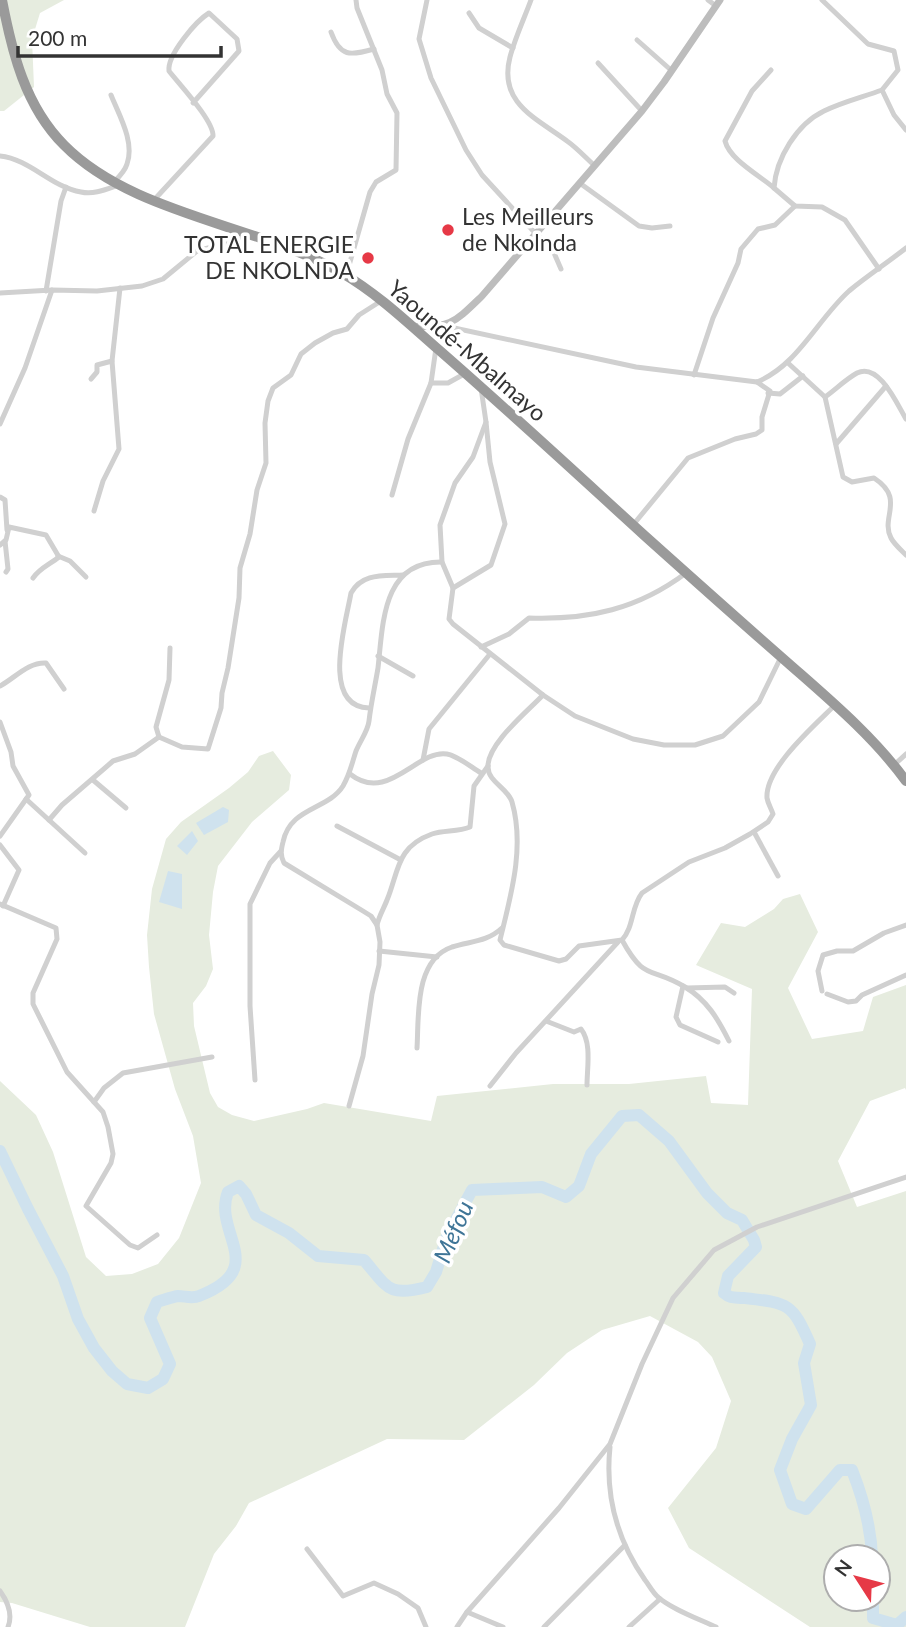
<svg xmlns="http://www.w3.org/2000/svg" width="906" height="1627" viewBox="0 0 906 1627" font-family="Lato,sans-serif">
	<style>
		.green { fill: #e6ecdf; fill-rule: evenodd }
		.water { fill: #cfe2ee }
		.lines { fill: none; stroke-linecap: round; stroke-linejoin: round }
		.river { stroke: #cfe2ee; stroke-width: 12 }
		.street { stroke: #d0d0d0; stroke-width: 5 }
		.secondary { stroke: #bdbdbd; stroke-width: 7 }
		.highway { stroke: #9a9a9a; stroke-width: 10 }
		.poi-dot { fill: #e63946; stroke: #fff; stroke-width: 2.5 }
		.labels { text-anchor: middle; stroke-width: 7; stroke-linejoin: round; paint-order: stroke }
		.poi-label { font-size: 23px; fill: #333; stroke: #fff; text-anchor: start }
		.street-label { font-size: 23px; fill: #333; stroke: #fff }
		.water-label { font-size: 24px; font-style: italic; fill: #3f7597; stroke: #fff }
	</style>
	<rect width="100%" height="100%" fill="#fff"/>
	<!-- green -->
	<g class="green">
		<polygon points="0,0 64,0 40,13 32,39 34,87 4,111 0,111"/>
		<path d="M273,751l18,24 -2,15 -37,32 -34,44 -5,26 -4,43 4,34 -7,17 -13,17 1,23 16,67 8,14 14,8 22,6 53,-12 17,-6 107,18 6,-25 116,-12h76l77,-8 5,27 37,2 4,-116 -56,-24 25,-42 24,4 29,-18 9,-10 17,-5 18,38 -30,56 24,51 51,-8 10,-34 33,-12v105l-1,-2 -35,13 -32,60 19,46 49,-16v436h-96l-121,-79 -21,-40 48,-60 15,-47 -19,-44 -14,-15 -48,-26 -48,14 -35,23 -33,32 -70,55 -77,-1 -138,64 -13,23 -22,28 -29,73h-95l-78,-24 -12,-1v-521l36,34 17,37 33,105 20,19 26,-2 26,-10 21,-26 22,-55 -8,-47 -18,-47 -21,-75 -5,-47 -2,-32 5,-46 14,-50 15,-17 48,-34 19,-16 11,-16zM836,1557h42v42h-42z"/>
	</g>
	<!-- water -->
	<g class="water">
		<polygon points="223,807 229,810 228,822 204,835 196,823"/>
		<polygon points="192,831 198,841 187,855 177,846"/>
		<polygon points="168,871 182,874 182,909 159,902"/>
	</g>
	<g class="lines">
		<!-- river -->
		<g class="river">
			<path d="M0,1151l28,58 35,67 15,43 16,29 18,23 15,13 21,4 15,-9 7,-15 -20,-46 7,-16c7,-2 14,-5 21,-6 7,0 14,3 21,0 72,-28 13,-63 29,-104l11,-6 7,8 10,21 33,18 29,23 46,4c24,28 24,37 63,27l9,-15 11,-36 25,-46 70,-3 24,10 13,-11 12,-32 31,-38 17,-1 30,26 38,52 20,20 15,7 12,20 2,7 -28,29 -4,17c7,6 11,4 20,5 45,5 48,5 66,46l-6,19 7,42 -19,34 -12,31 12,34 14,5 34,-39h12c11,28 19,56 20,87"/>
			<polyline points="873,1599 873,1618 897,1625 906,1617"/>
		</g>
		<!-- street -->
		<g class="street">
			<polyline points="427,0 419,39 431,78 466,150 482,175 537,235 551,246 561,269"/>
			<path d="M531,0c-7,19 -16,38 -21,57 -12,46 26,61 57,84 10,7 19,17 28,25"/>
			<polyline points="708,0 716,6"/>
			<polyline points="822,0 868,44 894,51 898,70 882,90 894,115 906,130"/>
			<polyline points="469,13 479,28 513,48"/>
			<path d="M331,32c9,25 19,24 43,17"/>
			<polyline points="637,40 672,71"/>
			<polyline points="598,63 642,111"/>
			<path d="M771,70l-19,21 -27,50c5,19 34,34 49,47"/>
			<path d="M111,95c8,20 24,47 16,69 -2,7 -8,13 -13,18"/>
			<path d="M0,156c30,3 51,31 81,36 13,3 26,-3 38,-7"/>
			<polyline points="581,184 639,226 652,228 670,226"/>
			<path d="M154,200l59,-64c1,-15 -34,-52 -44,-65 -2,-16 27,-50 40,-58l28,26 2,12 -46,52"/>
			<polyline points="551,246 571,250"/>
			<path d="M879,269l-34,-49 -23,-13 -27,-1 -21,-18c2,-30 23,-64 50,-77 18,-9 39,-14 58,-21"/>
			<polyline points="346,276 370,192 376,182 396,170 397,113 387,94 382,70 357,8 356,0"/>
			<polyline points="46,291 61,201 66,187"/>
			<polyline points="0,293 52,290 97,291 142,286 163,279 197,251 249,237"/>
			<path d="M445,326l191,41 121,15c41,-17 60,-62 92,-91 18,-15 38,-28 57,-43"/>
			<path d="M788,363l37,34 18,80 9,5 22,-4c32,21 6,39 17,60 3,6 10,12 15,17"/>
			<polyline points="694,375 713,318 738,263 741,249 758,229 775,225 795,206"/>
			<polyline points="91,379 97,372 97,365 112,361 120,288"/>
			<polyline points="431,383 448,383 466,373"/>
			<polyline points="481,388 486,422 473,457 455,483 440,525 442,562 453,588 449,619 453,624 543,695 575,716 633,739 664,745 695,745 723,736 759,702 781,657"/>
			<polyline points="768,393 780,394 803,376"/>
			<path d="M825,397c10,-7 21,-18 32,-24 22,-11 40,31 49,46"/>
			<polyline points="0,424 25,368 52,290"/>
			<polyline points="836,444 886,386"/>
			<polyline points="392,495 408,439 431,383 436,348"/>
			<polyline points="0,497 5,500 7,530"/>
			<polyline points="94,511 103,481 119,449 112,361"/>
			<polyline points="633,525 688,458 735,439 756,434 762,430 762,417 770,391 757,382"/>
			<polyline points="5,541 8,569 6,572"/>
			<path d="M0,545l6,-5 3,-13 37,8 13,22c-10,8 -19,11 -26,21"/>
			<polyline points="58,556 70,561 86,577"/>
			<polyline points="453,588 491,565 505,524 490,462 486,422"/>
			<path d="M481,647l28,-13 20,-16c60,2 109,-9 157,-45"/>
			<polyline points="378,656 413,676"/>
			<path d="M0,686c15,-8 28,-24 46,-23l18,26"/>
			<path d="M543,695c-15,16 -56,49 -55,72 0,15 20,21 24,35 13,45 -1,93 -12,138l4,5 55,16 7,-2 13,-13 43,-6c12,-13 9,-33 20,-47l47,-31 36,-14 25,-14 18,-12 5,-8c-2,-6 -5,-10 -6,-16 -2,-30 48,-73 68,-93"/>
			<path d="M369,708c-49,-1 -23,-86 -18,-115 11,-20 32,-17 52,-18"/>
			<polyline points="0,722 11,752 13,766 29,795 0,836"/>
			<polyline points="159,737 156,727 169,680 170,648"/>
			<polyline points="423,760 429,729 490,654"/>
			<polyline points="894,765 906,754"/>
			<path d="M350,774c38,30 67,-25 97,-20 11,2 24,13 34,19"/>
			<polyline points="93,780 126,808"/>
			<polyline points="26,799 85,853"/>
			<polyline points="49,820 62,805 113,761 135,754 159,737 182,747 208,749 221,708 222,693 228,668 239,598 240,568 250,534 257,490 266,463 265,423 268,401 273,388 291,375 301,354 315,343 333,333 347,329 359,315 381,301"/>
			<polyline points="337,826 399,859"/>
			<polyline points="754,832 778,876"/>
			<polyline points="0,845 19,870 3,906"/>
			<polyline points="0,904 56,928 57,939 33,993 33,1004 67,1072 103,1112 108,1127 113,1154 111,1163 86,1206 130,1245 138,1248 157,1235"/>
			<path d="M377,925c2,-9 7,-17 10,-25 12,-29 9,-53 45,-66 12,-4 26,-2 38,-7l4,-41 14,-20"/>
			<path d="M622,940c23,42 28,26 63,47 22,13 33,32 44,54"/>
			<polyline points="379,951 437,957"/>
			<polyline points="683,986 676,1017 680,1025 718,1042"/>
			<polyline points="687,988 725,987 734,993"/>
			<polyline points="822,991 818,971 823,955 837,951 853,951 884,933 906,925"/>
			<polyline points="827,994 848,1002 856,1001 862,995 906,975"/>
			<path d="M546,1021l28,11 7,-3c11,14 6,39 6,56"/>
			<path d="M417,1048c2,-32 -3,-88 35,-101 19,-6 35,-5 50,-19"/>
			<polyline points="255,1080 250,1006 250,904 270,863 281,851"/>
			<polyline points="490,1086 516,1053 618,942"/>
			<polyline points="94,1102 104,1088 123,1073 212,1057"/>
			<path d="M349,1106l14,-50 9,-62 7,-29 1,-23 -3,-17 -6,-9 -8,-5 -79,-48c-4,-8 -3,-13 -1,-21 7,-35 45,-32 60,-56 7,-12 9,-23 13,-35 4,-10 12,-20 13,-30 2,-18 6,-35 9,-53 5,-44 4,-107 64,-106"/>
			<path d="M610,1447c-5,48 7,93 35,133 4,5 8,13 13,17 13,12 41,22 58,30"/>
			<polyline points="307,1549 343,1596 374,1583 398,1594 418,1608 426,1627"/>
			<path d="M0,1591c8,11 13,23 8,36"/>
			<polyline points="467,1612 503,1627"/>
			<polyline points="457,1627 467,1612 559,1508 610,1444 642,1364 673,1298 714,1250 757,1227 906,1177"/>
			<polyline points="544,1627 625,1545"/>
			<polyline points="629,1627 660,1599"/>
		</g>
		<!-- secondary -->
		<path class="secondary" d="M412,326c38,3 43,-4 70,-30l160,-185 22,-29 56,-82"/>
		<!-- highway -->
		<path class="highway" d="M2,0c10,52 23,106 62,145 69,70 193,79 278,128 36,21 66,50 97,77 70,61 138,124 206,186 48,43 95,85 143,127 42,37 85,73 118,118"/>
	</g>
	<!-- markers -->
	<g class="poi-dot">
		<circle cx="448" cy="230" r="7"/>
		<circle cx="368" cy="258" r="7"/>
	</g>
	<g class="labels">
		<!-- poi labels -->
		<g class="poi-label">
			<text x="462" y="225">Les Meilleurs<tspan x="462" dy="26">de Nkolnda</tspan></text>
			<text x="354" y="253" text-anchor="end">TOTAL ENERGIE<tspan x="354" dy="26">DE NKOLNDA</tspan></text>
		</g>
		<!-- street labels -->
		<g class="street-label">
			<text transform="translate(467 351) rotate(41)" y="8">Yaoundé-Mbalmayo</text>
		</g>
		<!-- water labels -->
		<g class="water-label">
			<text transform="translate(454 1232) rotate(-67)" y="8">Méfou</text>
		</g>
	</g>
	<!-- north arrow -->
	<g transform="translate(857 1578) rotate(306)"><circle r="33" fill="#ffffff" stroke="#adadad" stroke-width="2"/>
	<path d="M0-5L12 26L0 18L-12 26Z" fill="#e63946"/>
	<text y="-10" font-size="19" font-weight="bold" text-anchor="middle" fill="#333333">N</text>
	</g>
	<!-- scale -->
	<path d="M18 46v10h203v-10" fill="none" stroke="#333333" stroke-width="3.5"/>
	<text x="28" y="46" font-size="21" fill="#333333" stroke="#ffffff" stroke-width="5" paint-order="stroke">200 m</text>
</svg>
